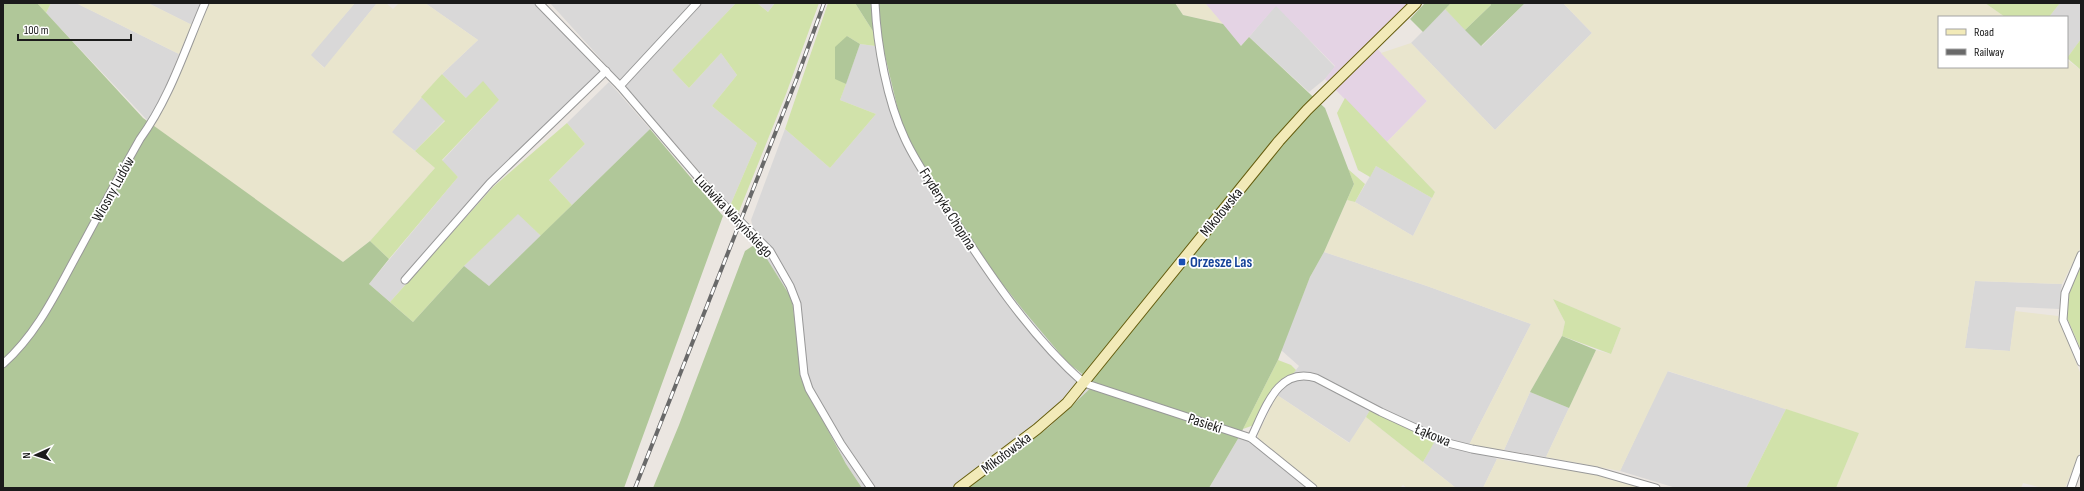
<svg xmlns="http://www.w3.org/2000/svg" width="2084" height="491" viewBox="0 0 2084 491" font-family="'Sofia Sans Condensed',sans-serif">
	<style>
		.residential { fill: #d9d8d8 }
		.industrial { fill: #e4d3e4 }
		.farmland { fill: #e9e5cd }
		.grass { fill: #d1e2aa }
		.forest { fill: #b0c799 }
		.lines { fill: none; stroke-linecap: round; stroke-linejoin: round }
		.street-casing { stroke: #989898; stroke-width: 9 }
		.secondary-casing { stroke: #655d0e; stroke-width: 12 }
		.street { stroke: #fff; stroke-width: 7 }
		.secondary { stroke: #f2eab8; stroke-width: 10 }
		.rail-casing { stroke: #696969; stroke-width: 4 }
		.rail { stroke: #fff; stroke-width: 2.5; stroke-dasharray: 8; stroke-linecap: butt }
		.transit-dot { fill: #1a4fb4; stroke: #fff; stroke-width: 1.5 }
		.labels { text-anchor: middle; stroke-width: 3.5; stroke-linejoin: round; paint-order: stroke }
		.street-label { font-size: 15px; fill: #1b1b1b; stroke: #fff }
		.transit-label { font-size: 15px; font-weight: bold; fill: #164399; stroke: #fff; text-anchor: start }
	</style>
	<rect width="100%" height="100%" fill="#ebe6e1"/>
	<!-- residential -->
	<g class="residential">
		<polygon points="51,3 76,3 179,54 158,105 149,122 46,13"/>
		<polygon points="148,3 202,3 192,25"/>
		<polygon points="355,3 377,3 325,68 310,55"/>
		<polygon points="425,3 538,3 601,70 485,186 402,280 406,284 390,302 369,284 458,177 442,161 499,100 466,98 442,74 478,40"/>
		<polygon points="550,3 736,3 672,70 689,88 721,53 737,75 712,106 757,143 730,206 591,48"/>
		<polygon points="757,3 775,3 768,12"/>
		<polygon points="1525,3 1563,3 1592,33 1495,130 1411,43 1445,9 1482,46"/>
		<polygon points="2060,3 2081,3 2081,39 2067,58 2067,17 2049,17"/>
		<polygon points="1276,5 1335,67 1325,79 1309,92 1249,37"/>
		<polygon points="860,44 883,47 901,123 914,150 929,174 1067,362 1095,384 1049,427 966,488 862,488 846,464 802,381 792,299 757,243 751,220 785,129 830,168 876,114 840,100"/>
		<polygon points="609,82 650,129 572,205 549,180 585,144 567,123"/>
		<polygon points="421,97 445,120 415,151 391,133"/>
		<polygon points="1376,166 1432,198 1413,236 1355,202"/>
		<polygon points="518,213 541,236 489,286 464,266"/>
		<polygon points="1324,252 1427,286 1531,324 1469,445 1497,459 1483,488 1456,488 1423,462 1438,435 1374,404 1350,443 1277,395 1299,366 1281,350 1310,277"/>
		<polygon points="1975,281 2062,284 2059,309 2016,307 2010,351 1965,348"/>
		<polygon points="1667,371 1786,409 1746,488 1676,488 1620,471"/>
		<polygon points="1530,392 1569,408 1546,457 1504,450"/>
		<polygon points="1239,437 1255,444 1309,488 1209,488"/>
	</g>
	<!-- industrial -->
	<polygon class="industrial" points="1205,3 1410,3 1370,41 1427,101 1387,142 1325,79 1335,66 1276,6 1241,46"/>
	<!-- farmland -->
	<g class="farmland">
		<polygon points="76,3 148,3 192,25 179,54"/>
		<polygon points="209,3 355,3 311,55 324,68 377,3 386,3 393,9 399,3 425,3 478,40 442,74 392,132 435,168 370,241 343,262 153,126 170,95 195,30"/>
		<polygon points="1175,3 1205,3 1223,24 1183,15"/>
		<polygon points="1563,3 1985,3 2005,17 1939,17 1939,67 2067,67 2067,60 2081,70 2081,247 2062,284 1975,281 1965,348 2010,351 2015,311 2058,316 2081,375 2081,450 2065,488 2043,488 2023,483 2021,488 1836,488 1859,433 1668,371 1620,471 1546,457 1596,350 1611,354 1621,328 1553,299 1565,322 1562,336 1530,392 1504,450 1469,445 1531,324 1427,286 1324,252 1347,200 1355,202 1413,236 1435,192 1387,142 1427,101 1381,53 1411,43 1495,130 1592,33"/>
		<polygon points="1277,395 1349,443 1366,417 1456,488 1407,488 1403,485 1400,488 1316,488 1258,440 1258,434"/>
		<polygon points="1497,459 1598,474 1642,488 1483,488"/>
	</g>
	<!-- grass -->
	<g class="grass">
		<polygon points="37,3 51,3 46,13"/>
		<polygon points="736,3 757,3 768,12 775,3 819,3 786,94 738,214 730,206 757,143 712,106 737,75 721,53 689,88 672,70"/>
		<polygon points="828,3 855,3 883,47 860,44 847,36 835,78 846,84 840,100 876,114 830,168 785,129"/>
		<polygon points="1451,3 1490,3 1491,5 1465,30 1445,9"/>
		<polygon points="1985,3 2060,3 2049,17 2005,17"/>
		<polygon points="2081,39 2081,70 2067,58"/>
		<polygon points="442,74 466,98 483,81 499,100 442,160 458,177 389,259 370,241 435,168 415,151 445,121 421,97"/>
		<polygon points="1345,98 1435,192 1432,198 1376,166 1370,177 1358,170 1337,113"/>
		<polygon points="567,123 585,144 549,180 572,205 541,236 518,214 464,266 413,322 390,302 493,187"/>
		<polygon points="1348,169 1365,184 1355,202 1347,200 1354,184"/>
		<polygon points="2081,263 2081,350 2067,318 2068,292"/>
		<polygon points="1553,299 1621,328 1611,354 1562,336 1565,322"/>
		<path d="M1278,360l13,5 5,5 -3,4c-21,4 -30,34 -39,51l-11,4z"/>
		<polygon points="1786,409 1859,433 1836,488 1746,488"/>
		<polygon points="1370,410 1435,441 1423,462 1366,417"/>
	</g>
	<!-- forest -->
	<g class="forest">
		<polygon points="3,3 37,3 143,118 343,262 370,241 389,259 369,284 413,322 464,266 489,286 650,129 723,216 624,488 3,488"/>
		<polygon points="855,3 1175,3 1183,15 1223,24 1241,46 1249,37 1325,108 1354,184 1324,252 1310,277 1278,360 1239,437 1209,488 966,488 1049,427 1095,384 1067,362 1024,311 997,277 948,205 914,150 901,123 883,47"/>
		<polygon points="1425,3 1451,3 1423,32 1410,19"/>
		<polygon points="1490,3 1525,3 1481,46 1465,30 1491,5"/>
		<polygon points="847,36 860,44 846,84 835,79 835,47"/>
		<polygon points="757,243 792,299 802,381 846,464 862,488 653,488 679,425 745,251"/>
		<polygon points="1562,336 1596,350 1569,408 1530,392"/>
	</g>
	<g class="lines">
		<!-- street casing -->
		<g class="street-casing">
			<g id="street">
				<polyline points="539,3 620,86 710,191 770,251 790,286 797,304 804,374 809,389 841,444 871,488"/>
				<path d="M875,3c2,42 12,98 30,136 11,24 27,46 41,68 39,61 83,128 138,176l167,55 62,50"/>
				<polyline points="620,86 697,3"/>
				<polyline points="2081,255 2065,293 2063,320 2081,362"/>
				<polyline points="405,280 490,183 606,71"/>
				<path d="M3,364c35,-31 54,-73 76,-113 20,-37 40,-75 61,-112 30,-41 45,-90 65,-136"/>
				<path d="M1251,438c14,-28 26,-72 65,-60l65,34 67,31 24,6 125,22 59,17"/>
				<polyline points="2071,488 2081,459"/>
			</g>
		</g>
		<!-- secondary casing -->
		<g class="secondary-casing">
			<polyline id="secondary" points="959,488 1037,429 1067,403 1279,141 1307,110 1416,3"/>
		</g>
		<!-- street -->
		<use href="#street" class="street"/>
		<!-- secondary -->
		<use href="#secondary" class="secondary"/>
		<!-- rail casing -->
		<g class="rail-casing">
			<polyline id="rail" points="635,488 797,78 824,3"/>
		</g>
		<!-- rail -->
		<use href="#rail" class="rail"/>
	</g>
	<!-- markers -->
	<rect class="transit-dot" x="1178" y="258" width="8" height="8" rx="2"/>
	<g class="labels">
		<!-- street labels -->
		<g class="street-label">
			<text transform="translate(113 189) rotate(-61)" y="5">Wiosny Ludów</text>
			<text transform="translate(948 209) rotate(58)" y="5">Fryderyka Chopina</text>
			<text transform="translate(1221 212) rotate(-51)" y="5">Mikołowska</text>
			<text transform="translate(734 216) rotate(47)" y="5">Ludwika Waryńskiego</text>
			<text transform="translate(1205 423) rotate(18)" y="5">Pasieki</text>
			<text transform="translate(1433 435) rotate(23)" y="5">Łąkowa</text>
			<text transform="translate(1006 453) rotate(-37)" y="5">Mikołowska</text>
		</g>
		<!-- transit labels -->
		<g class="transit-label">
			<text x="1190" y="267">Orzesze Las</text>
		</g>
	</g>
	<!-- border -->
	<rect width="2084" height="491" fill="none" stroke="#1b1b1b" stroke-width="8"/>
	<!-- legend -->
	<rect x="1938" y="16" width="130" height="52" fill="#ffffff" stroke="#a4a4a4"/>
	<rect x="1946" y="29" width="20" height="6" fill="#f2eab8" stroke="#a4a4a4"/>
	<text x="1974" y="36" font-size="12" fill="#1b1b1b">Road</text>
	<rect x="1946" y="49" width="20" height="6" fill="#696969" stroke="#a4a4a4"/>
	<text x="1974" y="56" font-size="12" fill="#1b1b1b">Railway</text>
	<!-- north arrow -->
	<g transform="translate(36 455) rotate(267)" stroke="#ffffff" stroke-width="3" paint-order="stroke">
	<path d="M0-3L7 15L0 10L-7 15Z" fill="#1b1b1b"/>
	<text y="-6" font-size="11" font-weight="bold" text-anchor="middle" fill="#1b1b1b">N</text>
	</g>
	<!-- scale -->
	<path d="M18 34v6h113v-6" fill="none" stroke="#1b1b1b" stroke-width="2"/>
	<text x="24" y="34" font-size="12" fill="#1b1b1b" stroke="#ffffff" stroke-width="3" paint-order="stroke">100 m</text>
</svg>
